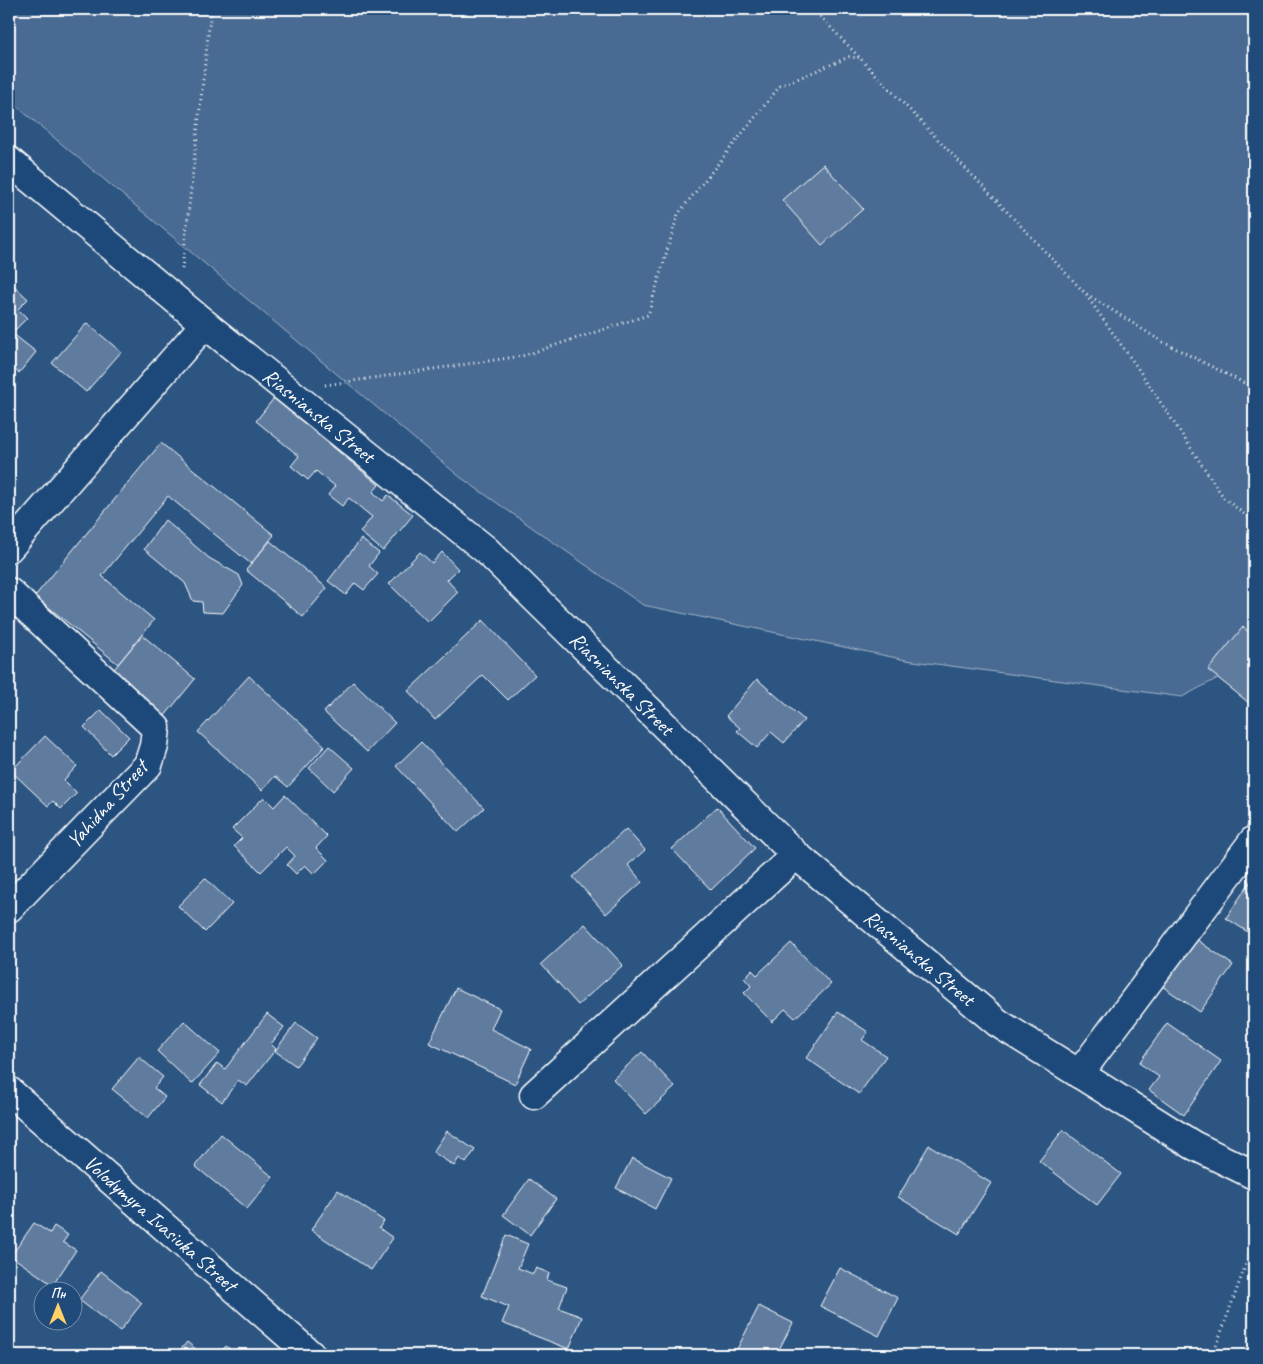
<svg xmlns="http://www.w3.org/2000/svg" width="1263" height="1364" viewBox="0 0 1263 1364" font-family="Caveat,sans-serif">
	<style>
		.green { fill: #486b92; stroke: #a4b5c8 }
		.building { fill: #5e7c9f; stroke: #fff }
		.lines { fill: none; stroke-linecap: round; stroke-linejoin: round }
		.minor-casing { stroke: #fff; stroke-width: 31 }
		.path { stroke: #fff; stroke-width: 3; stroke-dasharray: 1 4; stroke-linecap: butt }
		.minor { stroke: #1f4a7a; stroke-width: 28 }
		.labels { text-anchor: middle; stroke-width: 5; stroke-linejoin: round; paint-order: stroke }
		.street-label { font-size: 21px; fill: #fff; stroke: #1f4a7a }
	</style>
	<rect width="100%" height="100%" fill="#2c5582"/>
	<filter id="ink" filterUnits="userSpaceOnUse"><feTurbulence type="fractalNoise" baseFrequency=".02" numOctaves="2"/><feDisplacementMap in="SourceGraphic" scale="10" xChannelSelector="R" yChannelSelector="G"/><feConvolveMatrix kernelMatrix="1 2 1 2 8 2 1 2 1" color-interpolation-filters="sRGB"/></filter>
	<g filter="url(#ink)">
		<!-- green -->
		<polygon class="green" points="9,9 1254,9 1254,659 1182,697 906,660 643,605 460,477 9,100"/>
		<!-- building -->
		<g class="building">
			<polygon points="823,164 863,209 822,245 782,200"/>
			<polygon points="9,281 28,299 18,309 27,318 15,330 9,324"/>
			<polygon points="87,323 121,352 86,392 52,363"/>
			<polygon points="12,333 36,352 19,373 9,365 9,337"/>
			<polygon points="274,398 379,485 373,492 383,501 388,495 413,515 383,551 360,532 372,517 349,498 342,506 328,495 335,486 316,471 308,480 291,466 299,456 256,421"/>
			<polygon points="161,443 274,535 251,564 168,496 102,576 154,620 118,664 35,596"/>
			<polygon points="165,520 209,558 239,575 243,585 223,613 203,612 202,602 193,601 185,583 144,549"/>
			<polygon points="361,539 379,553 369,566 378,574 364,590 355,583 346,595 328,581"/>
			<polygon points="270,541 327,588 303,617 246,570"/>
			<polygon points="420,552 432,563 442,552 458,569 447,580 458,592 428,622 389,584"/>
			<polygon points="483,620 535,675 508,700 483,675 435,720 408,691"/>
			<polygon points="1243,627 1254,636 1254,707 1208,670"/>
			<polygon points="142,635 195,679 159,723 106,679"/>
			<polygon points="249,676 325,746 288,787 275,776 262,790 198,732"/>
			<polygon points="757,679 804,720 784,743 771,732 757,748 737,731 740,728 726,716"/>
			<polygon points="353,682 395,723 367,752 324,712"/>
			<polygon points="101,710 129,737 111,755 84,727"/>
			<polygon points="45,736 77,766 64,780 77,793 61,809 53,801 48,806 11,771"/>
			<polygon points="421,742 484,808 458,832 396,766"/>
			<polygon points="329,746 354,768 333,791 309,768"/>
			<polygon points="285,795 327,836 316,848 328,860 314,874 305,865 296,874 287,865 295,856 286,847 261,872 234,846 242,838 232,829 264,797 274,807"/>
			<polygon points="717,807 755,848 711,890 672,849"/>
			<polygon points="626,829 645,850 628,865 642,882 606,914 573,877"/>
			<polygon points="1254,876 1254,936 1226,918"/>
			<polygon points="205,878 232,904 205,932 178,906"/>
			<polygon points="585,924 623,965 578,1005 541,964"/>
			<polygon points="1193,937 1233,965 1200,1012 1159,984"/>
			<polygon points="791,943 831,984 795,1018 785,1009 772,1022 744,993 751,986 744,978 752,970 757,975"/>
			<polygon points="456,988 500,1009 491,1029 531,1049 515,1084 429,1043"/>
			<polygon points="838,1012 868,1032 862,1040 886,1056 859,1094 806,1058"/>
			<polygon points="267,1014 284,1027 271,1044 276,1049 247,1086 238,1080 222,1102 200,1085 217,1063 225,1069"/>
			<polygon points="184,1021 220,1053 192,1084 157,1051"/>
			<polygon points="296,1023 317,1038 296,1066 275,1051"/>
			<polygon points="1167,1023 1221,1061 1184,1115 1149,1090 1159,1077 1139,1063"/>
			<polygon points="642,1052 675,1087 646,1114 613,1079"/>
			<polygon points="139,1057 163,1077 154,1088 165,1097 148,1118 112,1089"/>
			<polygon points="1063,1130 1121,1174 1097,1205 1039,1161"/>
			<polygon points="447,1131 475,1150 466,1163 459,1158 454,1166 433,1152"/>
			<polygon points="221,1134 273,1177 247,1209 195,1166"/>
			<polygon points="929,1145 991,1183 959,1234 898,1197"/>
			<polygon points="632,1158 671,1178 655,1209 616,1188"/>
			<polygon points="529,1179 556,1199 530,1235 503,1215"/>
			<polygon points="338,1190 384,1221 379,1228 393,1238 371,1270 311,1230"/>
			<polygon points="34,1223 50,1233 54,1226 68,1235 63,1242 76,1250 53,1285 11,1256"/>
			<polygon points="506,1235 528,1244 518,1268 533,1274 536,1268 549,1273 547,1280 567,1287 559,1308 582,1317 569,1349 502,1323 509,1307 482,1296"/>
			<polygon points="840,1268 898,1298 879,1336 820,1306"/>
			<polygon points="101,1271 142,1303 120,1331 79,1300"/>
			<polygon points="759,1306 793,1323 776,1355 734,1355"/>
			<polygon points="187,1342 203,1355 176,1355"/>
			<polygon points="226,1346 237,1355 218,1355"/>
		</g>
		<g class="lines">
			<!-- minor casing -->
			<g class="minor-casing">
				<g id="minor">
					<path id="s1" d="M9,161l196,163 281,226 310,305 202,168 195,122 61,30"/>
					<polyline points="9,548 205,324"/>
					<polyline points="9,592 156,728 154,746 148,765 9,908"/>
					<polyline points="1079,1074 1254,840"/>
					<path id="s2" d="M9,1091l302,264"/>
					<polyline points="534,1095 796,855"/>
				</g>
			</g>
			<!-- path -->
			<g class="path">
				<polyline points="813,9 1085,293 1161,341 1254,388"/>
				<polyline points="182,269 211,9"/>
				<polyline points="1086,295 1139,370 1224,498 1254,522"/>
				<polyline points="325,385 522,356 648,315 678,214 780,86 849,57 859,58"/>
				<polyline points="257,1355 261,1347"/>
				<polyline points="1213,1355 1254,1242"/>
			</g>
			<!-- minor -->
			<use href="#minor" class="minor"/>
		</g>
	</g>
	<g class="labels">
		<!-- street labels -->
		<g class="street-label">
			<text dy="7" stroke="none"><textPath href="#s1" startOffset="401">Riasnianska Street</textPath></text>
			<text dy="7" stroke="none"><textPath href="#s1" startOffset="806">Riasnianska Street</textPath></text>
			<text transform="translate(107 804) rotate(-48)" y="7">Yahidna Street</text>
			<text dy="7" stroke="none"><textPath href="#s1" startOffset="1211">Riasnianska Street</textPath></text>
			<text dy="7" stroke="none"><textPath href="#s2" startOffset="201">Volodymyra Ivasiuka Street</textPath></text>
		</g>
	</g>
	<!-- margin -->
	<rect width="1263" height="1364" fill="none" stroke="#1f4a7a" stroke-width="30"/>
	<rect x="15" y="15" width="1233" height="1334" fill="none" stroke="#fff" stroke-width="2" filter="url(#ink)"/>
	<!-- north arrow -->
	<g transform="translate(58 1306)"><circle r="24" fill="#1f4a7a" stroke="#7992af"/>
	<path d="M0-4L9 19L0 12L-9 19Z" fill="#ffd166"/>
	<text y="-8" font-size="14" font-weight="bold" text-anchor="middle" fill="#ffffff">Пн</text>
	</g>
</svg>
